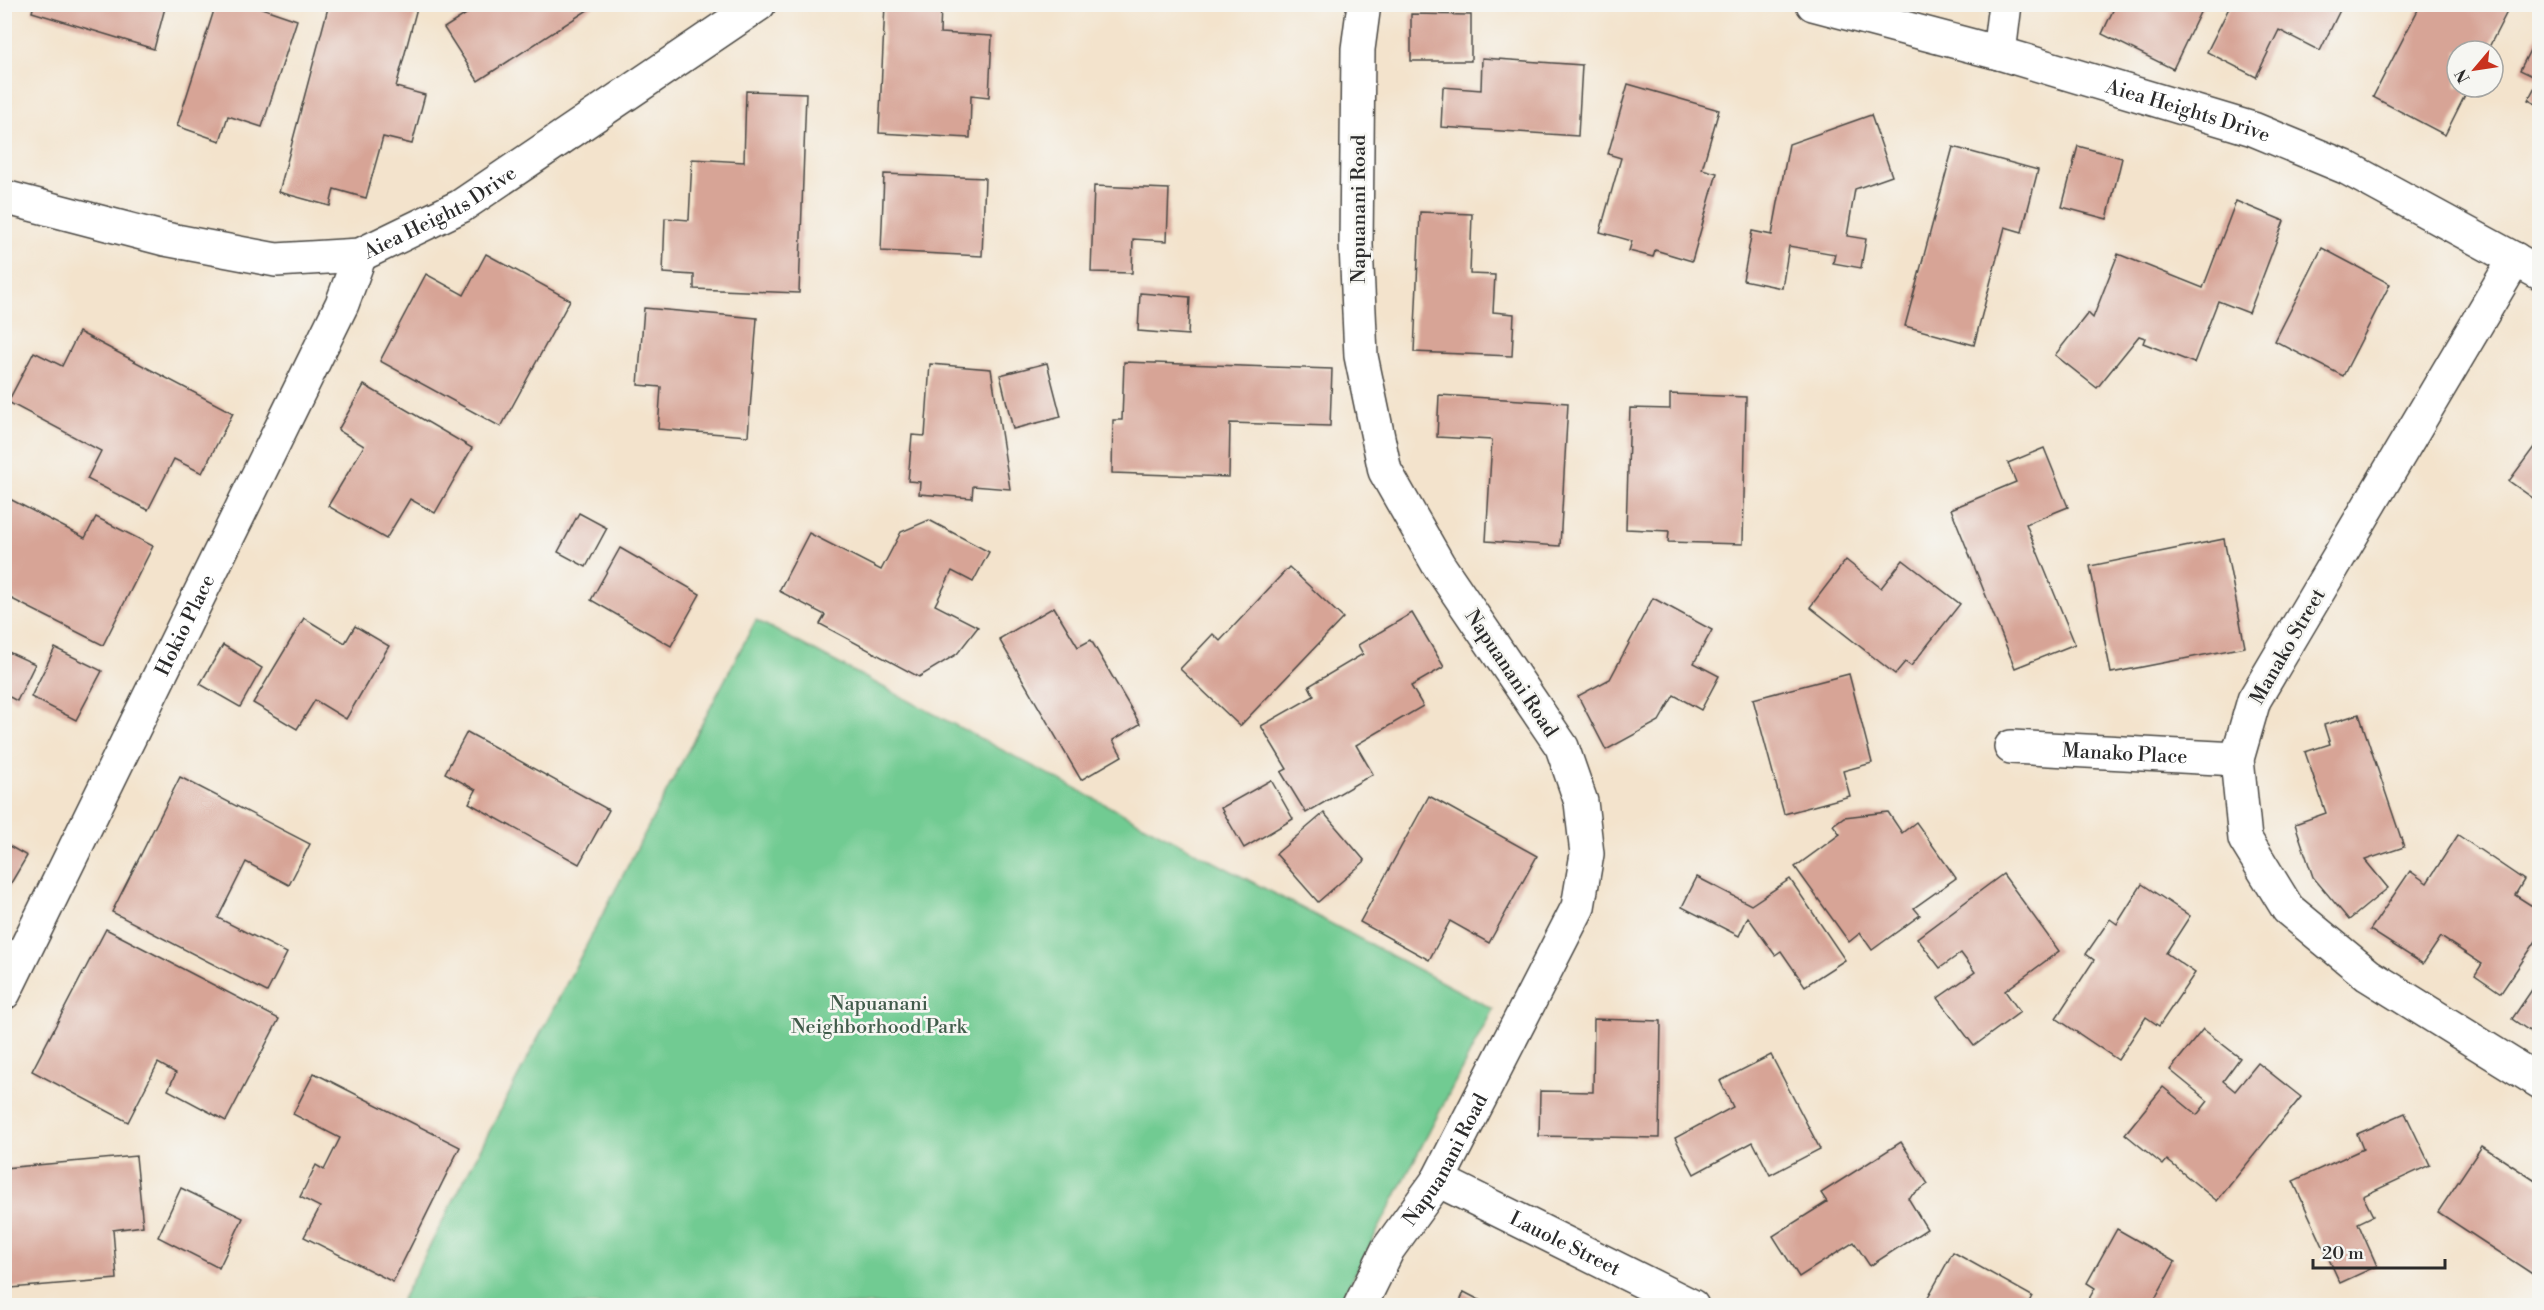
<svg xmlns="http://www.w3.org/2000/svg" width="2544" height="1310" viewBox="0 0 2544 1310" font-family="'Libre Bodoni',serif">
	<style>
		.green { fill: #71cb92; stroke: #4e7b5e; stroke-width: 1.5 }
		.building { fill: #d7a496 }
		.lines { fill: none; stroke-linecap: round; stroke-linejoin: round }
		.minor-casing { stroke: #494743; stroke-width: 36 }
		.minor { stroke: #fff; stroke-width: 33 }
		.labels { text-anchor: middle; stroke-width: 5; stroke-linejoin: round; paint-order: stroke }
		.street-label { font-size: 20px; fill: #2b2b2b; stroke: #f6f6f2 }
		.park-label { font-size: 20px; fill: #405b4a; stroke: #f6f6f2 }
	</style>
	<rect width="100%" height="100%" fill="#f6f6f2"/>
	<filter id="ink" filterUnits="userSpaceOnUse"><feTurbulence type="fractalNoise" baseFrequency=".0167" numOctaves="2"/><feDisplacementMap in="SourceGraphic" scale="12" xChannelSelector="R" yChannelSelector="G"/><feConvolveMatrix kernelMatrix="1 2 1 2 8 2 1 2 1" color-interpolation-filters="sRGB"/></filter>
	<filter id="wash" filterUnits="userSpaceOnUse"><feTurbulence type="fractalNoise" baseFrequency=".008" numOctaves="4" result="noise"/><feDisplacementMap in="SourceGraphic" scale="24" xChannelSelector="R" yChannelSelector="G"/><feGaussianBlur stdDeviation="1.35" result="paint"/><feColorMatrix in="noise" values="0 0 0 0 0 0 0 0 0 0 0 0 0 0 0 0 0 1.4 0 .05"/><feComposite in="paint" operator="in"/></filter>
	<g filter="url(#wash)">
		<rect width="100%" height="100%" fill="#f3e3cc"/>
		<!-- green -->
		<polygon class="green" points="756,620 1493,1009 1339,1305 399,1305"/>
		<g id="blocks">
			<!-- building -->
			<g class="building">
				<polygon points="34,4 166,4 154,49 32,12"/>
				<polygon points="216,4 250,4 297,20 262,127 228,116 220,141 177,126"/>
				<polygon points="329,4 418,4 396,87 425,95 412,144 383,137 366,198 334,189 330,206 279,192"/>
				<polygon points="482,4 597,4 478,81 444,28"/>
				<polygon points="885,4 941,4 940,33 992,36 989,97 971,95 970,138 879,133"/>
				<polygon points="2116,4 2204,4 2173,69 2102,34"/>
				<polygon points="2231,4 2343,4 2320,51 2279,30 2256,77 2207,52"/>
				<polygon points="2421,4 2511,4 2487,51 2457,51 2457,87 2469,87 2445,135 2373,97"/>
				<polygon points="1411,14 1471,15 1471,61 1411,61"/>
				<polygon points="2540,30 2540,106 2528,100 2539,79 2520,70"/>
				<polygon points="1482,58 1582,65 1578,136 1441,127 1443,87 1481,90"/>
				<polygon points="1628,84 1719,110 1702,169 1717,173 1692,261 1655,250 1653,257 1629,251 1632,241 1600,232 1621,158 1608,154"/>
				<polygon points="746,91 806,93 799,293 694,289 694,275 663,273 665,218 689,220 692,159 744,162"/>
				<polygon points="1871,115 1892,176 1855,189 1847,236 1866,239 1861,268 1833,263 1835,254 1789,246 1782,288 1743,280 1752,231 1772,235 1789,144"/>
				<polygon points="2078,146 2122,158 2107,219 2062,207"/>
				<polygon points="1953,147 2038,170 2022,232 2005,227 1974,345 1905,326"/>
				<polygon points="884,174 985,178 982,256 881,251"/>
				<polygon points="1094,186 1169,189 1167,241 1133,239 1132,273 1091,272"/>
				<polygon points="2236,201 2284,221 2249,313 2218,301 2194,363 2143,343 2145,338 2139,336 2097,388 2055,355 2088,313 2093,318 2118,254 2203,288"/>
				<polygon points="1420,212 1472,214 1470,274 1495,275 1493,312 1514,314 1512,356 1414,352"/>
				<polygon points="2322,248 2390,284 2343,376 2275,341"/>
				<polygon points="486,254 570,300 501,427 380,361 426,274 464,295"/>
				<polygon points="1140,293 1190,297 1188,335 1138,331"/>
				<polygon points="644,308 757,318 748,436 658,429 661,387 638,385"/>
				<polygon points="79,332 233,413 202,473 174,459 148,510 87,479 101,451 8,402 34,352 62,366"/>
				<polygon points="1124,362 1332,369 1330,426 1230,423 1229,477 1112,473 1113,420 1122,420"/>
				<polygon points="1047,363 1061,417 1013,429 1000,375"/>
				<polygon points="930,364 991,369 1010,489 973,486 972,498 919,494 920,482 908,481 912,435 925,436"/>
				<polygon points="364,385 472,448 435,513 410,499 386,539 328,506 364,446 338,430"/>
				<polygon points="1670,394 1746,397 1743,544 1668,542 1669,531 1626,529 1630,408 1670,409"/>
				<polygon points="1439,395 1568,403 1560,546 1486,541 1492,440 1437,437"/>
				<polygon points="2540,439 2540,503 2509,481"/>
				<polygon points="2044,448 2068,507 2026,524 2075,644 2015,668 1951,509 2016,482 2008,463"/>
				<polygon points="4,496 85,538 96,517 153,546 103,645 4,595"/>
				<polygon points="579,513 607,528 586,567 558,552"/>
				<polygon points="929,520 989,552 973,582 952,571 935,605 978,627 957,654 919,677 820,624 825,615 779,591 809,533 881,570 901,532"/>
				<polygon points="2224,539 2245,647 2111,673 2090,566"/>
				<polygon points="620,548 700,594 671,646 591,600"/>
				<polygon points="1846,560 1881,588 1903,560 1960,604 1911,666 1905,662 1895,674 1810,607"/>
				<polygon points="1289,567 1343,618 1240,726 1180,669 1213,634 1220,641"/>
				<polygon points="1653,598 1712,630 1694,663 1719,676 1701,710 1674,695 1659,721 1606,750 1578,696 1610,679"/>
				<polygon points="1054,607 1078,647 1091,640 1140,724 1113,740 1122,756 1081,780 999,639"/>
				<polygon points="1412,613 1444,667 1411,686 1423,706 1356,745 1373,774 1306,813 1281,772 1287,769 1261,726 1314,696 1309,686 1363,654 1358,645"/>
				<polygon points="304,618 345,643 355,626 389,646 346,719 315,700 297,729 253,703"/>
				<polygon points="223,645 262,668 240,707 200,684"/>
				<polygon points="55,648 102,671 76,720 31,697"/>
				<polygon points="4,650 35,664 17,701 4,694"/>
				<polygon points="1849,674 1872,763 1843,771 1850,796 1784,814 1753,699"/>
				<polygon points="2359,714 2404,847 2365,860 2388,888 2349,920 2313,877 2295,824 2326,813 2305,752 2330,744 2324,725"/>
				<polygon points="467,732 609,810 579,864 469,803 476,790 445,773"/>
				<polygon points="180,777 310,844 289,885 246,862 218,918 287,953 267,992 112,912"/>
				<polygon points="1271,780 1293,819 1244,848 1221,808"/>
				<polygon points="1429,796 1537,856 1489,943 1450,921 1429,960 1360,922"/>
				<polygon points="1888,812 1902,833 1916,822 1956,878 1914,908 1920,915 1872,950 1860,933 1849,942 1795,867 1840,834 1833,825 1844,817"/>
				<polygon points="1324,813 1365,861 1318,902 1276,854"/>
				<polygon points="2458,835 2524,880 2515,895 2540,911 2540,935 2501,993 2475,975 2482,964 2441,937 2423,964 2370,930 2410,871 2427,883"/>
				<polygon points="4,843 27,856 4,895"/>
				<polygon points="2003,874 2059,951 2005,991 2020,1012 1974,1046 1938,998 1975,972 1961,953 1940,968 1917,938"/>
				<polygon points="1697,877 1751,905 1790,879 1845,960 1805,986 1781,951 1775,955 1748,917 1739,936 1682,907"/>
				<polygon points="2142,884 2190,916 2166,953 2195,973 2159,1026 2146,1017 2118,1060 2056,1018 2094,960 2086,954 2110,919 2117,924"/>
				<polygon points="106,929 279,1019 226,1121 168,1090 176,1073 158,1063 128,1122 32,1071"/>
				<polygon points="2540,978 2540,1038 2512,1019"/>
				<polygon points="1594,1019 1661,1021 1659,1138 1539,1136 1540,1091 1593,1092"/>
				<polygon points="2203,1029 2240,1058 2223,1081 2235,1091 2258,1063 2301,1097 2217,1201 2167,1160 2163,1165 2125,1134 2163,1087 2197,1115 2208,1101 2170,1070"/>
				<polygon points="1771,1055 1820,1149 1770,1175 1753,1142 1694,1174 1675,1138 1733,1107 1720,1081"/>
				<polygon points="314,1073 460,1147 393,1282 304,1237 320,1207 300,1197 316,1165 324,1170 340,1138 293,1114"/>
				<polygon points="2405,1113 2430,1165 2363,1196 2373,1216 2358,1223 2377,1266 2340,1283 2293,1181 2363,1149 2357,1134"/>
				<polygon points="1901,1142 1928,1184 1908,1198 1927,1229 1870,1266 1854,1242 1799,1277 1773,1236 1827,1202 1821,1193"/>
				<polygon points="2482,1146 2540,1184 2540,1279 2438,1212"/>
				<polygon points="136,1156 143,1226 113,1230 117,1279 11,1288 4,1214 4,1168"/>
				<polygon points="181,1188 243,1218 219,1268 158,1237"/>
				<polygon points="2117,1229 2175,1262 2151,1306 2085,1306 2095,1288 2087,1283"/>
				<polygon points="1953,1252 2032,1296 2027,1306 1923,1306"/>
				<polygon points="1464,1292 1491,1306 1458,1306"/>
			</g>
		</g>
	</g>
	<g filter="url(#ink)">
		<use href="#blocks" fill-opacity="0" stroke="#494743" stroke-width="1.5"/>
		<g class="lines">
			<!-- minor casing -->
			<g class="minor-casing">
				<g id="minor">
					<path id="s1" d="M1813,4l186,49 254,76 92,38 195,106"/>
					<polyline points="1999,53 2005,4"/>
					<path id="s2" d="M4,197l161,42 111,21 84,-5 101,-49 298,-202"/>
					<polyline points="2515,259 2254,700 2237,759 2245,839 2288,909 2368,975 2540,1082"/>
					<path id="s3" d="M2011,747l226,12"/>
					<path id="s4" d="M4,993l338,-689 18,-49"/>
					<path id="s5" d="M1438,1180l254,126"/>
					<path id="s6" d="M1360,1306l28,-57 50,-69 140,-273 9,-53 -6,-52 -19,-55 -124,-183 -53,-93 -24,-115 -5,-111 2,-196 6,-45"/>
				</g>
			</g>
			<!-- minor -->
			<use href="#minor" class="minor"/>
		</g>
	</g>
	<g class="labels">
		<!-- street labels -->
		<g class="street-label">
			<text dy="7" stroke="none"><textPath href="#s1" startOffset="390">Aiea Heights Drive</textPath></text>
			<text transform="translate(1358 209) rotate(-90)" y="7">Napuanani Road</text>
			<text dy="7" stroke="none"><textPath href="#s2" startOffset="454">Aiea Heights Drive</textPath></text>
			<text dy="7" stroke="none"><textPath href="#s4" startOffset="410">Hokio Place</textPath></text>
			<text transform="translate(2287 646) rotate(-60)" y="7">Manako Street</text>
			<text transform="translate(1512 673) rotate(56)" y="7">Napuanani Road</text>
			<text dy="7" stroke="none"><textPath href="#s3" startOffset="114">Manako Place</textPath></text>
			<text dy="7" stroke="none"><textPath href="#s6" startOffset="170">Napuanani Road</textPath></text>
			<text dy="7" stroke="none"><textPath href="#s5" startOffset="142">Lauole Street</textPath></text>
		</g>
		<!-- park labels -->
		<g class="park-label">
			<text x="879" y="1010">Napuanani<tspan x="879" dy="23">Neighborhood Park</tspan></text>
		</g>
	</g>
	<!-- margin -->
	<rect width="2544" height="1310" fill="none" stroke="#f6f6f2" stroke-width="24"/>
	<!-- north arrow -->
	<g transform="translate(2475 69) rotate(241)"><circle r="28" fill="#f6f6f2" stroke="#a5a5a2" stroke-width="1.5"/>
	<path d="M0-4.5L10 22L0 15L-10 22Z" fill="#c8321e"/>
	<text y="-9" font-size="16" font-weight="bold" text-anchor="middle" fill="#2b2b2b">N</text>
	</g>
	<!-- scale -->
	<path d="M2313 1259v9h132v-9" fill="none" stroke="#2b2b2b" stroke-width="3"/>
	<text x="2322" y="1259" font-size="18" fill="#2b2b2b" stroke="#f6f6f2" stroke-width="4.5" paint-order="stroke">20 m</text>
</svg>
